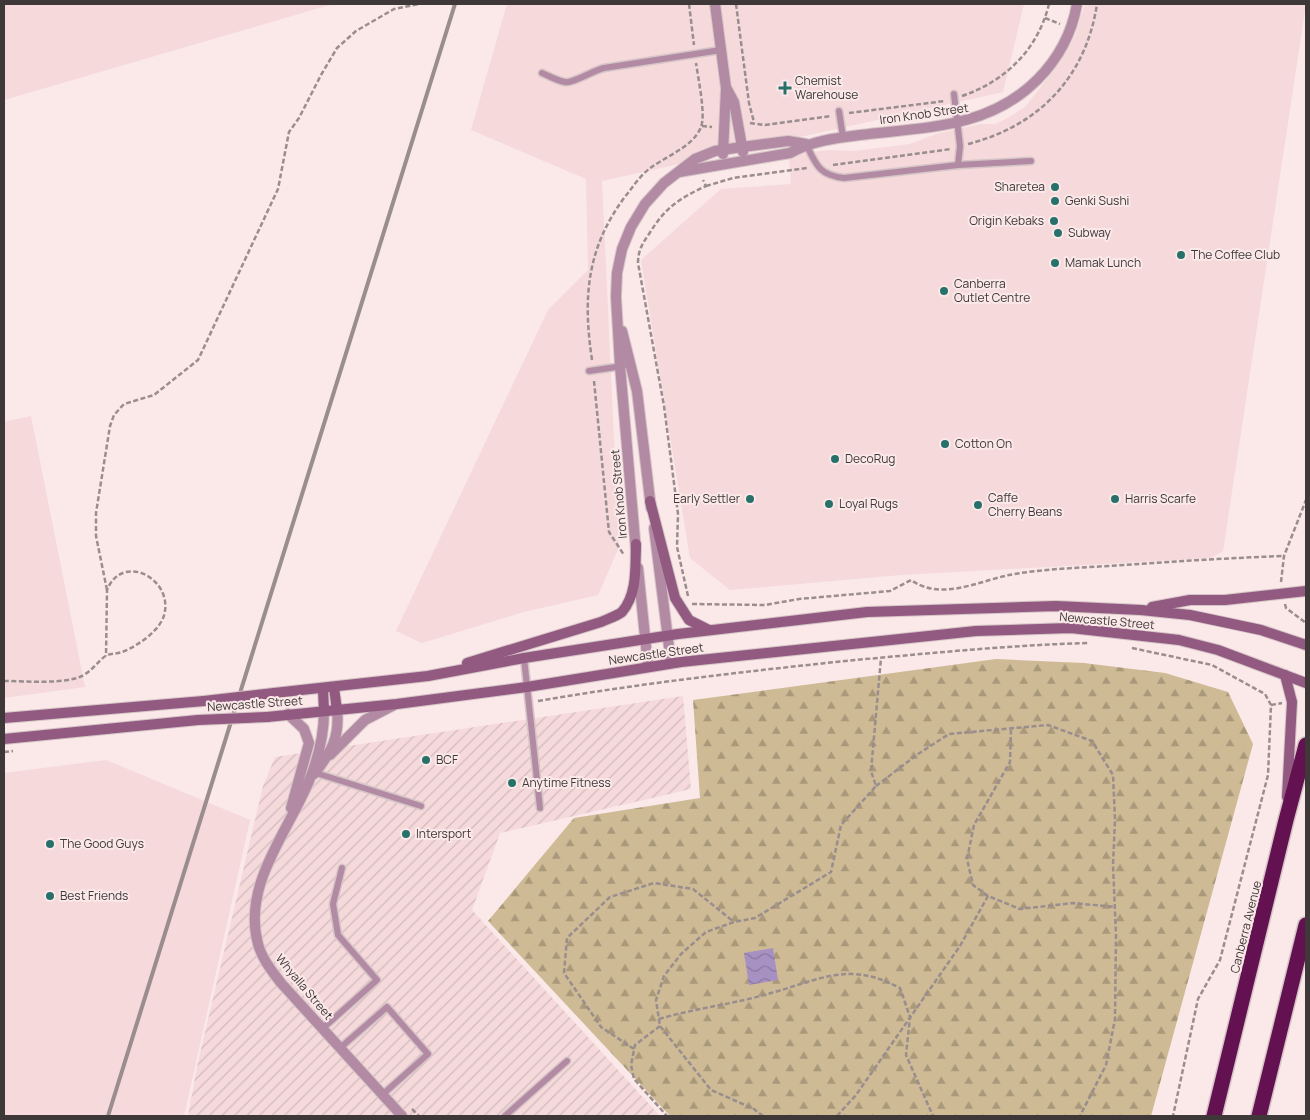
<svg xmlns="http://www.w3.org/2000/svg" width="1310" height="1120" viewBox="0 0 1310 1120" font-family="Manrope,sans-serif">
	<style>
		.built { fill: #f5d9db }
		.industrial { fill: url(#industrial-furrows) }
		.forest { fill: url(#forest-firs) }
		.water { fill: url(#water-waves) }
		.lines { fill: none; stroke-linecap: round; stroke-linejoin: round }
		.lane-casing { stroke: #d5c5c6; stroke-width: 9 }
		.street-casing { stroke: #d5c5c6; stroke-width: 12 }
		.secondary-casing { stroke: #d5c5c6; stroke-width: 12 }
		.highway-casing { stroke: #d5c5c6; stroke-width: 18 }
		.path { stroke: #9a8d8e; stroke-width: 2.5; stroke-dasharray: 5 2.5; stroke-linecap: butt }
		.lane { stroke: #b28aa4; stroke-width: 6 }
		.street { stroke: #b28aa4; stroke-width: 10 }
		.secondary { stroke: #925981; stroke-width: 10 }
		.highway { stroke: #641151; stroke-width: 15 }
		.rail { stroke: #9a8d8e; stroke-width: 4 }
		.secondary-bridge-casing { stroke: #d5c5c6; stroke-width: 12; stroke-linecap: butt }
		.secondary-bridge { stroke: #925981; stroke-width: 10 }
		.poi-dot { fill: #28716b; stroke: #fbe8e9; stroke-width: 2 }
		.labels { text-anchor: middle; stroke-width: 4; stroke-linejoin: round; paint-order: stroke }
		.poi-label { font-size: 12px; fill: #3f3838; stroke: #fbe8e9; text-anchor: start }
		.street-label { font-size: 12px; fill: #3f3838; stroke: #fbe8e9 }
	</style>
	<defs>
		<pattern id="industrial-furrows" width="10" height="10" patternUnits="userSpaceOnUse" patternTransform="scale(1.25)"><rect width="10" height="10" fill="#f5d9db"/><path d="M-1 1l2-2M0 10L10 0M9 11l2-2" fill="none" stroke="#d3bbbd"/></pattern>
		<pattern id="forest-firs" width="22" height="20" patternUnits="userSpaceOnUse" patternTransform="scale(1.25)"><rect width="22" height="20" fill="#ceba94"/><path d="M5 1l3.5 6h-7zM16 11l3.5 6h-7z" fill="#a9987a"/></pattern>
		<pattern id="water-waves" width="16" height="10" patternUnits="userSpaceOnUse" patternTransform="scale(1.25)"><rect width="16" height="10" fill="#a791c2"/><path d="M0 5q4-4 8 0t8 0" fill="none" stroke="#89779f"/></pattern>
	</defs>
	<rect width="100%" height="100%" fill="#fbe8e9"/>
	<!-- built -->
	<g class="built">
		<polygon points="4,4 333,4 4,100"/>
		<polygon points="507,4 1024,4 1003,92 602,181 619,547 598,595 524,612 422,643 396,631 548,310 588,270 586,179 471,130"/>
		<polygon points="1085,4 1306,4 1223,551 1211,558 901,575 730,590 690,558 641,260 721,189 791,184 789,156 827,150 854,151 910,144 936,134 981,124 996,124 1011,116 1025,107 1061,61 1075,36"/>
		<polygon points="31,416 85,687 4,698 4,422"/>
		<polygon points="106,760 250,820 184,1116 4,1116 4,773"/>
	</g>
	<!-- industrial -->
	<polygon class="industrial" points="683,696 691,789 500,833 472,910 660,1116 188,1116 198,1062 263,786 275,757"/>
	<!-- forest -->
	<polygon class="forest" points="996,659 1084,663 1165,673 1228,692 1253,744 1151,1116 670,1116 488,921 574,818 700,798 693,700"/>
	<!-- water -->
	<polygon class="water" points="773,948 778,980 749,985 744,953"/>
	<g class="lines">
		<!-- lane casing -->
		<g class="lane-casing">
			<g id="lane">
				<path d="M542,73c7,3 15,8 23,9 7,2 29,-12 39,-14l117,-18"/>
				<polyline points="954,94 960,146 958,165"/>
				<polyline points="839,111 843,137"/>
				<path d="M806,144c10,21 13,31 38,34l114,-13 73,-4"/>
				<polyline points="589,371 623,366"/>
				<polyline points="524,658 540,808"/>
				<polyline points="316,773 421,806"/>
				<polyline points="322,1029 377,980 338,935 333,904 342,868"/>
				<polyline points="340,1048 387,1007 428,1054 382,1095"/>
				<polyline points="505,1116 567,1061"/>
			</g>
		</g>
		<!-- street casing -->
		<g class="street-casing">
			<g id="street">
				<polyline points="715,4 726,88 723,154"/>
				<polyline points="727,89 734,102 743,152"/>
				<path d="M679,172l111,-19c22,-12 45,-15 70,-18 64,-8 128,-6 177,-55 21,-21 35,-47 40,-76"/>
				<polyline points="622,331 637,391 651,508"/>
				<polyline points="654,528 671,663"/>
				<polyline points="636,551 620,366 616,297 617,273 622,249 631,227 645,204 664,183 695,159 715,151 742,147 788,141 806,144"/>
				<polyline points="638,568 648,666"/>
				<path d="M324,711c0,24 -6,48 -15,70 -21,51 -67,104 -51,163 4,15 14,27 23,39l121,133"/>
				<polyline points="288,714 304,729 309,743 291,808"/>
				<polyline points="330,755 365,720 394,705"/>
				<path d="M314,774c17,-21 26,-37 23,-64"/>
			</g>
		</g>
		<!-- secondary casing -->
		<g class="secondary-casing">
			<g id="secondary">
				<polyline points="650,501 675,598 689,620 709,630"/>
				<polyline points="1152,607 1190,600 1225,600 1306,591"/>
				<path d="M467,663l134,-41c6,-3 16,-6 21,-10 16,-19 13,-46 14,-68"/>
				<polyline points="1285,675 1292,702 1287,797"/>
				<polyline points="334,688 337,710"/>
				<polyline points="323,689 324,711"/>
				<polyline points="274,693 428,676 524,658 678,634 867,612 1056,606 1141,610 1190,615 1261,630 1306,645"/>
				<polyline points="267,717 397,704 527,687 681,662 976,631 1071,628 1179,640 1218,650 1306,683"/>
				<polyline points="4,718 204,701"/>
				<polyline points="4,739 198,720"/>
			</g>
		</g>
		<!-- highway casing -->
		<g class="highway-casing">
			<g id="highway">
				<polyline points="1214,1116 1286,820 1306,745"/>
				<polyline points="1259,1116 1306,925"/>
			</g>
		</g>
		<!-- path -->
		<g class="path">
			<polyline points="689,4 694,45"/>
			<polyline points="736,4 749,103 754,122"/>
			<polyline points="1045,18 1060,24"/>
			<path d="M962,96c44,-15 76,-47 87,-92"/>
			<polyline points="849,113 945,101"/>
			<polyline points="750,123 765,125 831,116"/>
			<polyline points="702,126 712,127"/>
			<path d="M968,144c71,-18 118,-67 129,-140"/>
			<polyline points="833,165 951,149"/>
			<polyline points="706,186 733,178 807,168"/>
			<path d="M592,360c-9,-61 -6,-110 32,-162 8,-10 15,-21 25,-29 17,-13 44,-22 52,-42 5,-13 -3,-49 -5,-64"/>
			<polyline points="594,381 609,532 624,555"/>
			<polyline points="1281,582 1284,556 1306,500"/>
			<polyline points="107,590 96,536 96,513 110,426 114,415 124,404 154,395 198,360 278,189 289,132 299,118 321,75 337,48 356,31 394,9 419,4"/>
			<path d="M688,596l-11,-49 1,-33 -14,-108 -26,-143c0,-12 4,-19 11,-29 16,-26 29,-35 57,-48l-3,-6"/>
			<path d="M692,604l73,1 34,-6 91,-8 21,-11c30,21 65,2 98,-5 32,-6 66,-7 99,-9 59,-4 117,-8 176,-10"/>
			<polyline points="1285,604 1286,608 1306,623"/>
			<polyline points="1132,648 1212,665 1265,694 1271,705 1268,775 1220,960 1198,999 1173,1116"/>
			<path d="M4,681c22,0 51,3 73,-3 15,-5 20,-17 30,-23 5,-2 10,-1 15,-3 16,-6 41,-23 43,-41 5,-34 -43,-58 -58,-21l-1,66"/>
			<path d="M538,701c105,-18 211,-30 317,-41 78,-7 156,-15 234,-17"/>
			<polyline points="1271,705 1282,703"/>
			<polyline points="4,752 13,751"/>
			<polyline points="876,786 918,754 949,734 1048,725 1092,741 1113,775 1115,819 1113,865 1116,935 1115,1019 1106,1065 1080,1116"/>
			<polyline points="988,896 973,885 967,859 974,825 1010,762 1011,729"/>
			<path d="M659,1019c37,-11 76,-15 112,-26 27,-7 55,-20 82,-19 19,1 31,6 47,14l10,29 -4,38 27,61"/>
			<polyline points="660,1026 635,1045 631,1065 634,1079 667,1116"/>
			<polyline points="634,1049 601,1027 564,973 567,938 610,897 654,883 693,889 734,922"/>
			<polyline points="412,1109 419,1116"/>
			<polyline points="763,1116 754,1109 711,1090 660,1026 656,1000 664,976 681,954 706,932 734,922 755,918 831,872 841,825 876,786 871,771 881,658"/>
			<polyline points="837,1116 856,1095 960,946 988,896 1020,909 1073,903 1115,907"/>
		</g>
		<!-- lane -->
		<use href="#lane" class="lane"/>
		<!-- street -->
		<use href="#street" class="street"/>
		<!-- secondary -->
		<use href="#secondary" class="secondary"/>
		<!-- highway -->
		<use href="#highway" class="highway"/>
		<!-- rail -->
		<polyline class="rail" points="108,1116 455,4"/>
		<!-- secondary-bridge casing -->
		<g class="secondary-bridge-casing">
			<g id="secondary-bridge">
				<polyline points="204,701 274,693"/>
				<polyline points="198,720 267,717"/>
			</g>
		</g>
		<!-- secondary-bridge -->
		<use href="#secondary-bridge" class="secondary-bridge"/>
	</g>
	<!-- markers -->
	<g class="poi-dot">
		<path d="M782.5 80.5h5v5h5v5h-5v5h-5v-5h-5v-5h5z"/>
		<circle cx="1055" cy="187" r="5"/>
		<circle cx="1055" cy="201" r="5"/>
		<circle cx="1054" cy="221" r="5"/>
		<circle cx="1058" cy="233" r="5"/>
		<circle cx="1181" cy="255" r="5"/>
		<circle cx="1055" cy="263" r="5"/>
		<circle cx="944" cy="291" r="5"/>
		<circle cx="945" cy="444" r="5"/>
		<circle cx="835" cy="459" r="5"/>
		<circle cx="750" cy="499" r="5"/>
		<circle cx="1115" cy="499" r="5"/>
		<circle cx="829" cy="504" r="5"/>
		<circle cx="978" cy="505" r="5"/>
		<circle cx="426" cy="760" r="5"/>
		<circle cx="512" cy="783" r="5"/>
		<circle cx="406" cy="834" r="5"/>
		<circle cx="50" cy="844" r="5"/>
		<circle cx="50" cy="896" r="5"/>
	</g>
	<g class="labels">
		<!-- poi labels -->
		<g class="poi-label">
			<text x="795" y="85">Chemist<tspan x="795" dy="14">Warehouse</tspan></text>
			<text x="1045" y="191" text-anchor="end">Sharetea</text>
			<text x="1065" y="205">Genki Sushi</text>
			<text x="1044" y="225" text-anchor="end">Origin Kebaks</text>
			<text x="1068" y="237">Subway</text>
			<text x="1191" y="259">The Coffee Club</text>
			<text x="1065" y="267">Mamak Lunch</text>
			<text x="954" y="288">Canberra<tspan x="954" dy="14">Outlet Centre</tspan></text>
			<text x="955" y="448">Cotton On</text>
			<text x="845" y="463">DecoRug</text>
			<text x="988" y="502">Caffe<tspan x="988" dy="14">Cherry Beans</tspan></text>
			<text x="740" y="503" text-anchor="end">Early Settler</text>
			<text x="1125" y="503">Harris Scarfe</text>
			<text x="839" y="508">Loyal Rugs</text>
			<text x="436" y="764">BCF</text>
			<text x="522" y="787">Anytime Fitness</text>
			<text x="416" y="838">Intersport</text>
			<text x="60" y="848">The Good Guys</text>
			<text x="60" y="900">Best Friends</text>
		</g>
		<!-- street labels -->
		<g class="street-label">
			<text transform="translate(924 114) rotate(-8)" y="4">Iron Knob Street</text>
			<text transform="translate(619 494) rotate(-95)" y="4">Iron Knob Street</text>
			<text transform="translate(1107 621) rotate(5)" y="4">Newcastle Street</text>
			<text transform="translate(656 654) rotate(-8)" y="4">Newcastle Street</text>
			<text transform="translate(255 704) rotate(-4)" y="4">Newcastle Street</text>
			<text transform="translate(1246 927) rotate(-76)" y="4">Canberra Avenue</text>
			<text transform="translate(304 987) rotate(50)" y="4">Whyalla Street</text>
		</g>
	</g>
	<!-- border -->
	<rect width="1310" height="1120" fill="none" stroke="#3f3838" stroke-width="10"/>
</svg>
